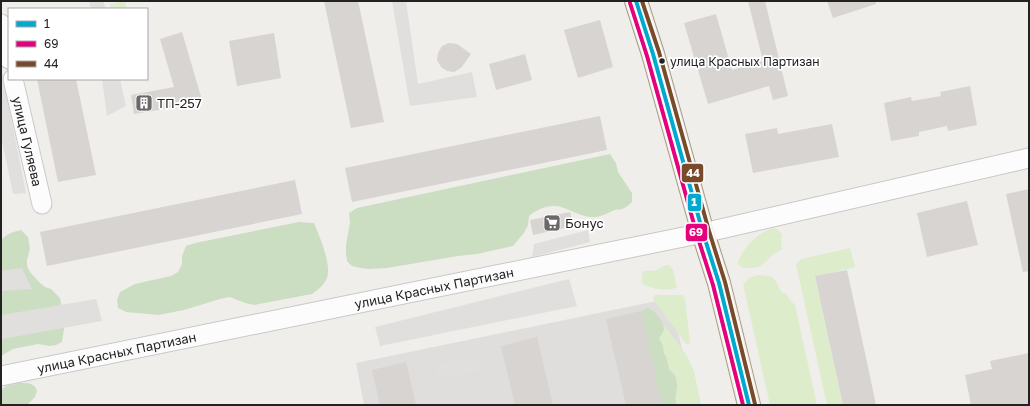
<svg xmlns="http://www.w3.org/2000/svg" width="1030" height="406" viewBox="0 0 1030 406" font-family="'Golos Text',sans-serif">
	<style>
		.residential { fill: #dfdedc }
		.grass { fill: #ddeccb }
		.forest { fill: #cbdec1 }
		.parking { fill: #e0dfde }
		.building { fill: #d7d4d2 }
		.lines { fill: none; stroke-linecap: round; stroke-linejoin: round }
		.minor-casing { stroke: #c9c8c7; stroke-width: 21 }
		.major-casing { stroke: #a79c86; stroke-width: 24 }
		.minor { stroke: #fdfcfc; stroke-width: 19 }
		.major { stroke: #f3ede7; stroke-width: 22 }
		.bus-1-casing { stroke: #fff; stroke-width: 7 }
		.bus-2-casing { stroke: #fff; stroke-width: 7 }
		.bus-3-casing { stroke: #fff; stroke-width: 7 }
		.bus-1 { stroke: #00a9ce; stroke-width: 4 }
		.bus-2 { stroke: #e5007d; stroke-width: 4 }
		.bus-3 { stroke: #7a4b2a; stroke-width: 4 }
		.bus-dot { fill: #222; stroke: #fff; stroke-width: 1.5 }
		.labels { text-anchor: middle; stroke-width: 3.5; stroke-linejoin: round; paint-order: stroke }
		.bus-label { font-size: 12px; fill: #222; stroke: #fff; text-anchor: start }
		.poi-label { font-size: 13px; fill: #222; stroke: #fff; text-anchor: start }
		.street-label { font-size: 13px; fill: #222; stroke: #fff }
		.line-badge { stroke: #fff; stroke-width: 1.5 }
		.badge-label { font-size: 11px; text-anchor: middle; font-weight: bold; fill: #fff }
	</style>
	<rect width="100%" height="100%" fill="#f0eeeb"/>
	<!-- residential -->
	<polygon class="residential" points="671,298 694,405 364,405 356,363"/>
	<!-- grass -->
	<g class="grass">
		<polygon points="125,1 127,9 111,9 110,4"/>
		<path d="M774,228c4,1 6,3 8,7l-1,6 1,8c-3,3 -7,4 -11,7 -3,3 -5,6 -9,9 -4,3 -21,5 -23,0 -2,-4 0,-6 2,-9 5,-12 20,-25 33,-28z"/>
		<polygon points="850,248 855,267 815,277 843,405 827,405 796,264 801,259"/>
		<path d="M666,265h3l4,5 4,17c-8,5 -28,2 -35,-4v-7l1,-5c5,-1 9,1 13,-1 4,-1 7,-4 10,-5z"/>
		<polygon points="757,275 769,276 772,277 776,281 780,290 782,292 787,295 790,300 795,305 817,405 770,405 743,284 749,278"/>
		<polygon points="654,295 682,295 685,298 690,343 688,344 686,344 655,302 653,298"/>
		<path d="M662,322l25,34 7,15 7,34h-25c-1,-9 2,-17 0,-26 -1,-4 -5,-7 -7,-10 -4,-10 -7,-21 -10,-31 3,-7 6,-7 3,-16z"/>
	</g>
	<!-- forest -->
	<g class="forest">
		<path d="M610,154l6,9 2,9 14,21v9c-3,2 -5,5 -8,6 -2,2 -6,1 -9,2 -8,3 -15,8 -24,7 -11,-1 -20,-7 -30,-10 -12,-3 -23,2 -32,9l-1,9 -4,8 -11,13 -36,8 -19,2 -71,12 -18,1 -8,-1 -9,-2 -5,-5 -1,-8v-8l4,-23 -1,-9 8,-5z"/>
		<path d="M299,222l15,1c5,12 18,42 13,55 -3,7 -9,12 -15,16l-58,11 -9,-2 -15,-6 -10,2 -36,11 -26,5 -32,-3 -8,-4 -1,-8 3,-8 15,-8 36,-8 7,-4 4,-8v-8l4,-10 9,-3z"/>
		<path d="M21,230l7,7 2,12 -3,11v6l3,6 10,11 5,4 6,2 9,9 5,25 -3,19 -6,3 -6,1 -12,-2 -25,5 -12,7v-115c4,-7 12,-9 20,-11z"/>
		<path d="M648,308c7,3 16,13 16,21 -1,4 -3,6 -5,9l4,8 1,8 2,2 3,13 6,7 1,3 1,6 -2,14 2,6h-15l-21,-94 4,-2z"/>
		<path d="M18,383c8,0 17,-1 19,8l-2,6 -8,8h-26v-15l5,-4z"/>
	</g>
	<!-- parking -->
	<g class="parking">
		<polygon points="89,1 103,1 106,9 91,9"/>
		<polygon points="392,1 406,1 418,84 472,72 477,97 410,106"/>
		<polygon points="1,67 26,193 13,194 1,136"/>
		<polygon points="102,79 120,79 126,106 107,116"/>
		<polygon points="588,230 590,242 532,257 534,244"/>
		<polygon points="22,268 32,289 1,291 1,271"/>
		<polygon points="569,279 577,306 380,346 375,327"/>
		<polygon points="96,299 102,321 2,339 1,315"/>
		<polygon points="479,357 480,371 438,378 436,365"/>
	</g>
	<!-- building -->
	<g class="building">
		<polygon points="324,1 358,1 384,122 351,128"/>
		<polygon points="748,1 765,1 788,96 773,100 769,86 708,104 684,23 716,14 732,70 763,61"/>
		<polygon points="827,1 876,1 876,4 833,18"/>
		<polygon points="600,20 613,67 578,78 564,30"/>
		<polygon points="182,32 202,100 183,106 134,114 131,95 174,87 160,39"/>
		<polygon points="274,33 281,78 237,86 229,41"/>
		<polygon points="449,43 457,44 471,54 461,68 454,72 447,71 441,67 437,60 438,53 442,46"/>
		<polygon points="525,54 532,80 496,90 489,64"/>
		<polygon points="37,79 76,79 96,175 58,182"/>
		<polygon points="970,86 977,125 948,131 947,126 919,132 919,136 891,141 884,103 911,97 912,101 941,96 940,92"/>
		<polygon points="600,116 607,150 352,202 345,168"/>
		<polygon points="832,124 839,157 753,173 745,134 777,128 778,134"/>
		<polygon points="295,180 302,214 47,266 40,232"/>
		<polygon points="1029,189 1029,271 1023,272 1006,194"/>
		<polygon points="967,201 978,245 927,257 917,213"/>
		<polygon points="570,212 574,226 533,235 530,220"/>
		<polygon points="847,270 867,362 876,405 843,405 815,276"/>
		<polygon points="641,311 662,405 626,405 606,319"/>
		<polygon points="537,337 553,405 515,405 501,346"/>
		<polygon points="1029,353 1029,405 971,405 965,375 992,369 990,361"/>
		<polygon points="406,362 416,405 380,405 372,370"/>
	</g>
	<g class="lines">
		<!-- minor casing -->
		<g class="minor-casing">
			<g id="minor">
				<polyline points="1,24 9,59"/>
				<path id="s1" d="M13,79l29,125"/>
				<path id="s2" d="M1,376l702,-143 326,-75"/>
			</g>
		</g>
		<!-- major casing -->
		<g class="major-casing">
			<polyline id="major" points="636,1 653,54 703,233 719,283 749,405"/>
		</g>
		<!-- minor -->
		<use href="#minor" class="minor"/>
		<!-- major -->
		<use href="#major" class="major"/>
		<!-- bus-1 casing -->
		<g class="bus-1-casing">
			<polyline id="bus-1" points="636,1 653,54 703,233 719,283 749,405"/>
		</g>
		<!-- bus-2 casing -->
		<g class="bus-2-casing">
			<polyline id="bus-2" points="630,3 647,56 697,235 713,285 743,405"/>
		</g>
		<!-- bus-3 casing -->
		<g class="bus-3-casing">
			<polyline id="bus-3" points="642,1 659,52 709,231 725,282 755,404"/>
		</g>
		<!-- bus-1 -->
		<use href="#bus-1" class="bus-1"/>
		<!-- bus-2 -->
		<use href="#bus-2" class="bus-2"/>
		<!-- bus-3 -->
		<use href="#bus-3" class="bus-3"/>
	</g>
	<!-- icons -->
	<defs>
		<g id="building-square" transform="scale(0.9)"><rect x="-9" y="-9" width="18" height="18" rx="4" fill="#6a6968" stroke="#fff"/><path d="M-4-6H4V6H1V3H-1V6H-4ZM-2.5-4.3h1.7v1.8h-1.7ZM.8-4.3h1.7v1.8H.8ZM-2.5-1h1.7V.8h-1.7ZM.8-1h1.7V.8H.8Z" fill="#fff"/></g>
		<g id="supermarket-square" transform="scale(0.9)"><rect x="-9" y="-9" width="18" height="18" rx="4" fill="#6a6968" stroke="#fff"/><path d="M-6-5.5h2.5l.6 2H6L4.5 2H-2.5L-4.4-4H-6ZM-1.5 3.2a1.3 1.3 0 1 0 .1 0ZM3 3.2a1.3 1.3 0 1 0 .1 0Z" fill="#fff"/></g>
	</defs>
	<g fill-rule="evenodd">
		<use href="#building-square" x="144" y="103"/>
		<use href="#supermarket-square" x="552" y="223"/>
	</g>
	<!-- markers -->
	<circle class="bus-dot" cx="662" cy="61" r="3.5"/>
	<g class="labels">
		<!-- bus labels -->
		<g class="bus-label">
			<text x="670" y="66">улица Красных Партизан</text>
		</g>
		<!-- poi labels -->
		<g class="poi-label">
			<text x="157" y="108">ТП-257</text>
			<text x="565" y="228">Бонус</text>
		</g>
		<!-- street labels -->
		<g class="street-label">
			<text dy="5" stroke="none"><textPath href="#s1" startOffset="64">улица Гуляева</textPath></text>
			<text dy="5" stroke="none"><textPath href="#s2" startOffset="442">улица Красных Партизан</textPath></text>
			<text dy="5" stroke="none"><textPath href="#s2" startOffset="118">улица Красных Партизан</textPath></text>
		</g>
	</g>
	<g class="line-badge">
		<rect x="681" y="163" width="23" height="20" rx="4" fill="#7a4b2a"/>
		<rect x="687" y="193" width="15" height="19" rx="4" fill="#00a9ce"/>
		<rect x="685" y="223" width="23" height="19" rx="4" fill="#e5007d"/>
	</g>
	<g class="badge-label">
		<text x="693" y="177">44</text>
		<text x="694" y="206">1</text>
		<text x="696" y="236">69</text>
	</g>
	<!-- border -->
	<rect width="1030" height="406" fill="none" stroke="#222222" stroke-width="4"/>
	<!-- legend -->
	<rect x="8" y="8" width="140" height="72" fill="#ffffff" stroke="#a7a7a7"/>
	<rect x="16" y="21" width="20" height="6" fill="#00a9ce" stroke="#a7a7a7"/>
	<text x="44" y="28" font-size="12" fill="#222222">1</text>
	<rect x="16" y="41" width="20" height="6" fill="#e5007d" stroke="#a7a7a7"/>
	<text x="44" y="48" font-size="12" fill="#222222">69</text>
	<rect x="16" y="61" width="20" height="6" fill="#7a4b2a" stroke="#a7a7a7"/>
	<text x="44" y="68" font-size="12" fill="#222222">44</text>
</svg>
